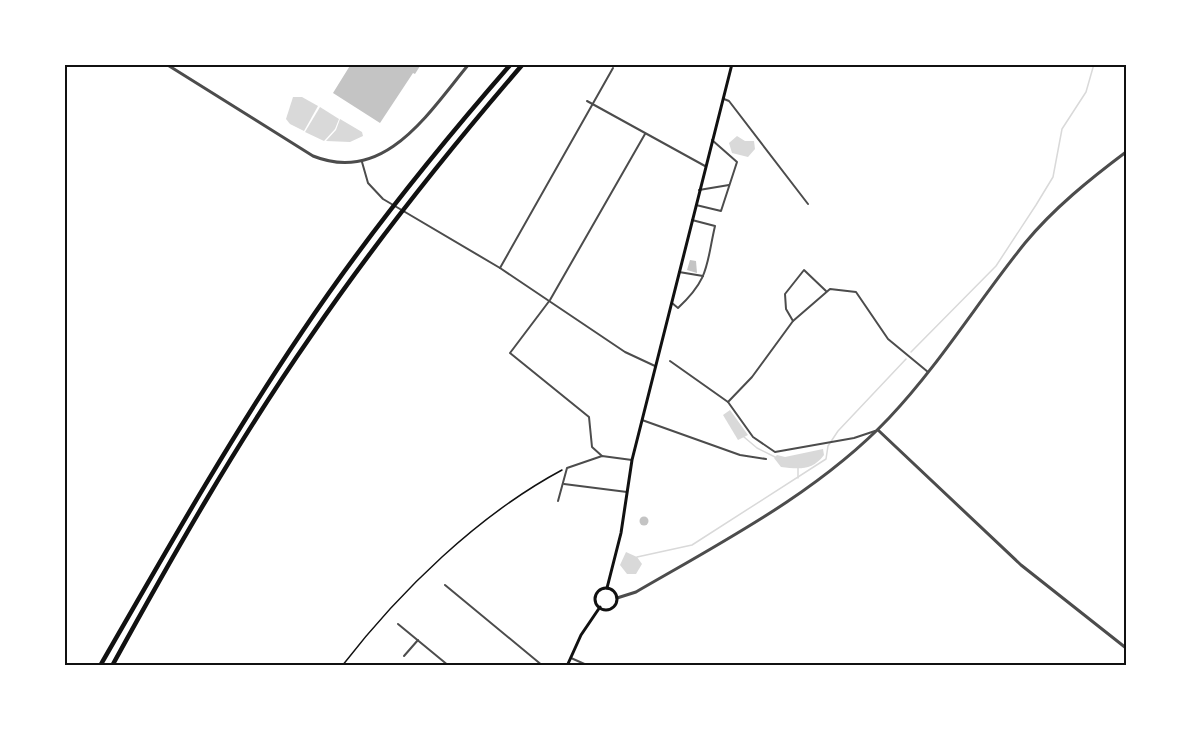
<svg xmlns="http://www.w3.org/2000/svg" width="1191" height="730" viewBox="0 0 1191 730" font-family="'Source Sans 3',sans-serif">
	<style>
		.water { fill: #d9d9d9 }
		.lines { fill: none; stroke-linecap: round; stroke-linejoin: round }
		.stream { stroke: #d9d9d9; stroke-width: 1.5 }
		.building { fill: #c4c4c4 }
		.path { stroke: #111; stroke-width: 1.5 }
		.minor { stroke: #4c4c4c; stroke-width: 2 }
		.tertiary { stroke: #4c4c4c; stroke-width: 3 }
		.secondary { stroke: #111; stroke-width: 3 }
		.motorway { stroke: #111; stroke-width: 4.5 }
		.neatline { fill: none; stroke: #111; stroke-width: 2 }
	</style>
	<rect width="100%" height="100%" fill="#fff"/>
	<!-- water -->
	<g class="water">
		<polygon points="293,97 302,97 318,106 304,131 290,124 286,119"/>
		<polygon points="320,107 339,119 335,129 324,141 305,132"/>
		<polygon points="340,119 362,132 363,136 350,142 326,141 336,130"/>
		<polygon points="737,136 745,141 754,141 755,149 748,157 732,153 729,143"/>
		<polygon points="730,410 748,435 738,440 723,415"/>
		<path d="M823,449l1,6c-12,16 -25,14 -43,12l-7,-9 3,-3 8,2z"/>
		<polygon points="626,552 637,557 642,564 636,574 627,574 620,565"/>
	</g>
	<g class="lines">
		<!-- stream -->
		<g class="stream">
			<polyline points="911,352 996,266 1036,205 1053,177 1062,129 1086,92 1094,64"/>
			<polyline points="744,437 757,448 775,457"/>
			<polyline points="798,478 798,467"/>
			<polyline points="637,557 692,545 826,459 828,446 838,431 906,359"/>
		</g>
	</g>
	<!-- building -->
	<g class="building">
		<polygon points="351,64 417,64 420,66 415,74 413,73 380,123 333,93"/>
		<polygon points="690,260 696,261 697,273 687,270"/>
		<circle cx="644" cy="521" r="4.5"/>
	</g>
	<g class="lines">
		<!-- path -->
		<path class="path" d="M342,666c58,-75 136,-151 220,-196"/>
		<!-- minor -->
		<g class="minor">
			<polyline points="724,99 729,101 808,204"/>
			<polyline points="587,101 705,166"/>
			<polyline points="362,162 368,183 383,199 500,268 625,352 655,366"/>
			<polyline points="699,190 729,185"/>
			<polyline points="696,205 721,211 737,162 712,140"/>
			<polyline points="500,268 613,68"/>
			<polyline points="679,272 703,276"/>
			<path d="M672,303l6,5c32,-30 28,-43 37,-82l-23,-6"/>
			<polyline points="793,321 786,309 785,294 804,270 826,291"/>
			<polyline points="670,361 728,402 753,437 775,452 854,438 875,431"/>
			<polyline points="728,402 752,377 793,321 830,289 856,292 888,339 928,372"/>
			<polyline points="642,420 740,455 766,459"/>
			<polyline points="602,456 592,447 589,417 510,353 550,300 645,134"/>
			<polyline points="564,484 627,492"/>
			<polyline points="558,501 567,468 602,456 632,460"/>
			<polyline points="445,585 543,666"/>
			<polyline points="398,624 449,666"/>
			<polyline points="404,656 418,640"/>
			<polyline points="571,658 589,666"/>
		</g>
		<!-- tertiary -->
		<g class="tertiary">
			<path d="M166,64l147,92c72,29 116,-44 156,-92"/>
			<polyline points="878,430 1021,565 1126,648"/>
			<path d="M617,598l19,-6c86,-50 183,-100 253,-174 51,-54 90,-118 136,-175 29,-35 65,-64 101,-91"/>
		</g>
		<!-- secondary -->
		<g class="secondary">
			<polyline points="607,588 621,533 632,460 732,64"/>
			<circle cx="606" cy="599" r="11"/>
			<polyline points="567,666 581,635 600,607"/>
		</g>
		<!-- motorway -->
		<g class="motorway">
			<path d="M100,666c65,-113 129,-226 202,-334 63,-94 134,-182 209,-268"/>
			<path d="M112,666c62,-113 126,-225 199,-330 65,-95 137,-185 212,-272"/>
		</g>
	</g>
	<!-- border -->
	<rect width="1191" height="730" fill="none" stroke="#ffffff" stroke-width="132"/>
	<rect x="66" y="66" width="1059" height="598" class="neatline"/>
</svg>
